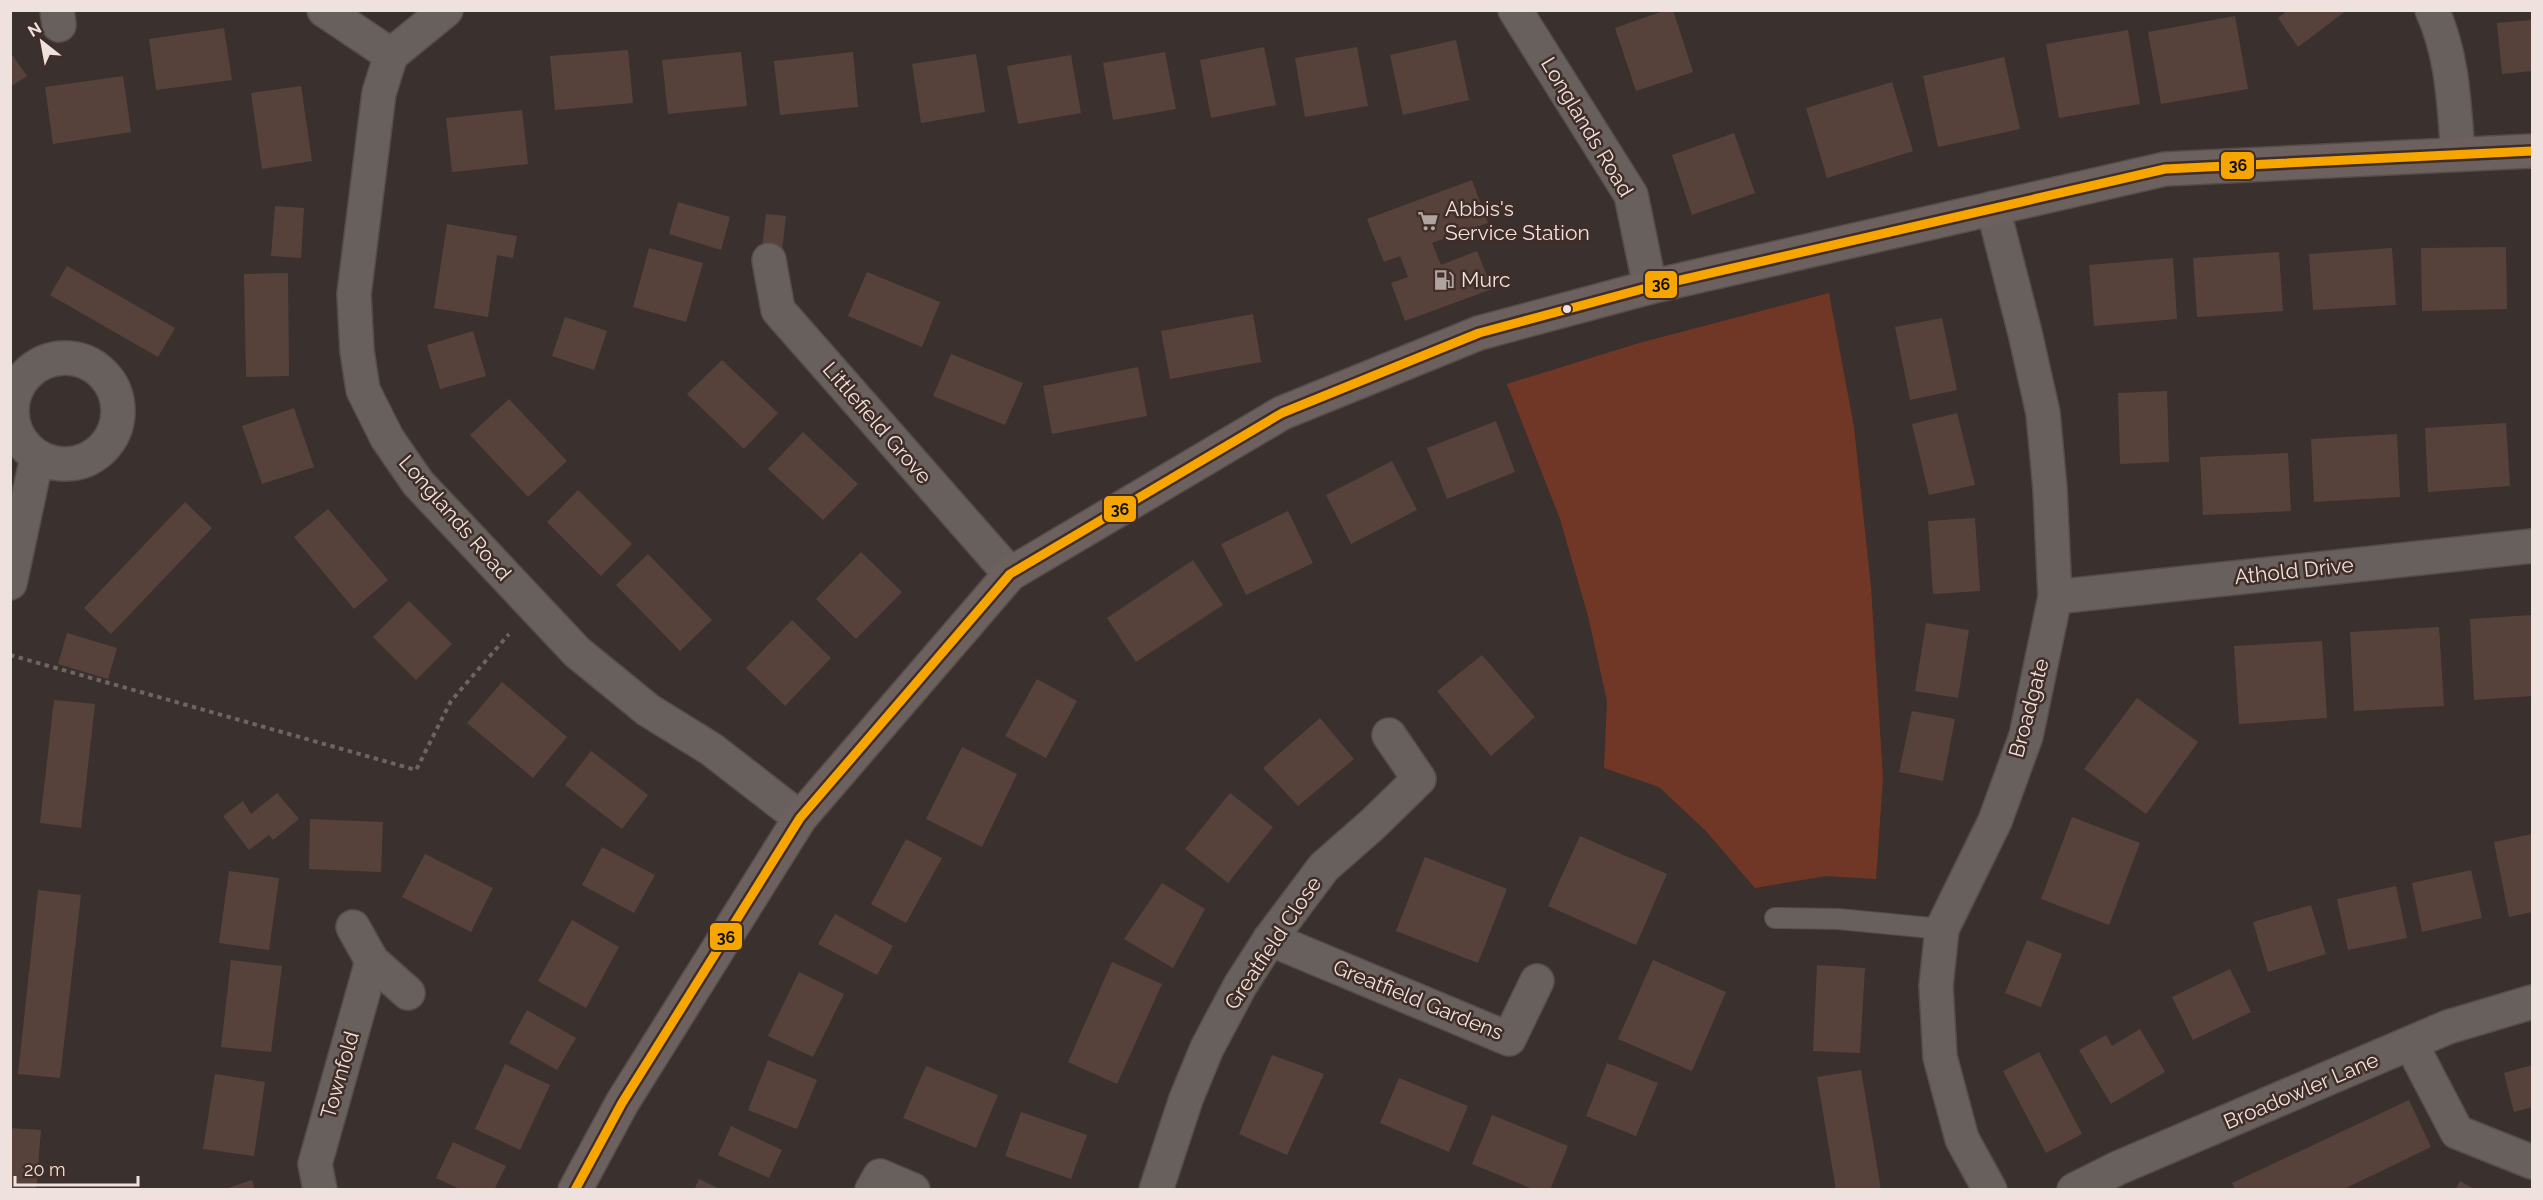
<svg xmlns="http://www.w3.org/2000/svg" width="2543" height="1200" viewBox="0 0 2543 1200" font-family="Raleway,sans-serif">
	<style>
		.green { fill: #703726 }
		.building { fill: #57423b }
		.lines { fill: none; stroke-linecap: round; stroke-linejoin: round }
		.lane-casing { stroke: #564d4b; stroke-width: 22 }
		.street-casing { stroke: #564d4b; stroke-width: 36 }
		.secondary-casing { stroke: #564d4b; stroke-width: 36 }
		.path { stroke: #6c6562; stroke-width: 4; stroke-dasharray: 4.5 4.5; stroke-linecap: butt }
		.lane { stroke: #68605d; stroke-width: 20 }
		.street { stroke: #68605d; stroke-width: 33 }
		.secondary { stroke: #6c615e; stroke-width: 33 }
		.bus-1-casing { stroke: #402d27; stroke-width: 14 }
		.bus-1 { stroke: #f7a600; stroke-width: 9 }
		.bus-dot { fill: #efe2de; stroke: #402d27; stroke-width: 2 }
		.labels { text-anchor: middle; stroke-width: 5; stroke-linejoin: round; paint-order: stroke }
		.street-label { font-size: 21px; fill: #efe2de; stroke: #402d27 }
		.poi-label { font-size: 21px; fill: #efe2de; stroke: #402d27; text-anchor: start }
		.line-badge { stroke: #402d27; stroke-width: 2 }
		.pale-badge-label { font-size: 16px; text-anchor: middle; font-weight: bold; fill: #111 }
	</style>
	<rect width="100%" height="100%" fill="#3a302d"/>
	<!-- green -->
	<polygon class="green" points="1829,293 1854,427 1871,587 1883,778 1876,879 1826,876 1755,888 1705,830 1659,787 1604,768 1607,701 1588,616 1560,519 1507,384 1639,343"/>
	<!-- building -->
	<g class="building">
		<polygon points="1666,10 1673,10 1693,72 1636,91 1615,28"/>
		<polygon points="2288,10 2347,10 2298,47 2278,18"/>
		<polygon points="2235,16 2248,89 2161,104 2148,32"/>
		<polygon points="2532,20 2532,71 2502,74 2497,23"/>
		<polygon points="224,28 232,80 156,90 149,39"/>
		<polygon points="2128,30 2140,104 2059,118 2046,44"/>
		<polygon points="1456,40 1469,100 1403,115 1390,55"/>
		<polygon points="1264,47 1276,105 1211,118 1200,60"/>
		<polygon points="1357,47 1368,106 1305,117 1295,58"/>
		<polygon points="628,50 633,103 555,110 550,56"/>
		<polygon points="10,52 27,76 10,87"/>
		<polygon points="741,52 747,106 668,114 662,60"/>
		<polygon points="853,52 858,107 780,115 774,61"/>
		<polygon points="1165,52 1176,109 1113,120 1103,63"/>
		<polygon points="976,54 985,112 921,123 912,64"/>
		<polygon points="1071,55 1081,113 1018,124 1007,66"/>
		<polygon points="2004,57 2020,129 1938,147 1923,76"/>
		<polygon points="123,76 131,132 53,144 45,87"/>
		<polygon points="1892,82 1913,151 1827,178 1806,108"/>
		<polygon points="301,86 312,161 262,169 251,93"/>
		<polygon points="522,110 528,164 452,172 446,118"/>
		<polygon points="1734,133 1755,193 1692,215 1672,155"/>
		<polygon points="1472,180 1488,223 1432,243 1441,265 1477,251 1492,289 1405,321 1391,283 1408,277 1400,256 1384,262 1367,219"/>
		<polygon points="678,202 730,217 721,250 669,234"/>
		<polygon points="275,206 304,208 301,258 271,256"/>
		<polygon points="766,214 786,216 782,250 762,248"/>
		<polygon points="447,224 517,236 513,258 497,255 488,317 434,308"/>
		<polygon points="2506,247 2507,309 2422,311 2421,248"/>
		<polygon points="649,248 703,263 686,322 633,307"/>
		<polygon points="2392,248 2396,305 2313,310 2309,254"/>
		<polygon points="2279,252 2283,311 2197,317 2193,258"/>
		<polygon points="2173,258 2177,319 2094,326 2089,265"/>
		<polygon points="67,266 175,328 158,357 50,295"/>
		<polygon points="867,272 940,302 922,347 848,316"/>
		<polygon points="288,273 289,376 246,377 244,274"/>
		<polygon points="1253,314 1261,362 1170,379 1161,331"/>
		<polygon points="565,317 607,331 594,370 552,356"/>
		<polygon points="1942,318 1957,390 1910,400 1895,327"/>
		<polygon points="473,331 486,376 440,389 427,345"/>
		<polygon points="951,354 1023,383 1005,425 933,396"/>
		<polygon points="722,360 778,413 744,449 687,394"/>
		<polygon points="1138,367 1147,416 1052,434 1043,386"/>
		<polygon points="2167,391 2169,462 2120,464 2118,393"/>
		<polygon points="509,399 567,461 528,497 470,435"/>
		<polygon points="294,408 314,467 262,484 242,426"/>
		<polygon points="1957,413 1975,485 1929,495 1912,424"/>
		<polygon points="1496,421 1515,472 1447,499 1427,448"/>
		<polygon points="2506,423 2510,486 2428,492 2425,428"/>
		<polygon points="803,432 858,484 823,520 768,469"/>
		<polygon points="2397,434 2400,497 2314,502 2311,439"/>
		<polygon points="2288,453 2291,511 2203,515 2200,457"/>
		<polygon points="1392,461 1417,510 1351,544 1326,495"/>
		<polygon points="578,490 632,544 601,576 547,522"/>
		<polygon points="185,502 212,528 111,634 84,608"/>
		<polygon points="328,509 388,580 354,609 294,537"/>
		<polygon points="1288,511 1313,563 1246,595 1221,544"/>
		<polygon points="1975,518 1980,591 1933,594 1928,521"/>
		<polygon points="861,552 902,592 856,639 816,599"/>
		<polygon points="648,554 712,620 680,651 616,585"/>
		<polygon points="1193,560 1223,605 1136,662 1107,618"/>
		<polygon points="409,601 452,644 416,680 373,637"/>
		<polygon points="2532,615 2532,696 2474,700 2470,619"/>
		<polygon points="792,620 831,658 785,706 746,668"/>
		<polygon points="1926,623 1969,630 1958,698 1915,691"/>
		<polygon points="2439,627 2444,706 2354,711 2350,632"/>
		<polygon points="67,633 117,648 108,679 58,664"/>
		<polygon points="2322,641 2327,718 2239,724 2234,646"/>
		<polygon points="1482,655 1535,717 1491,756 1437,691"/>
		<polygon points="1037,679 1077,701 1046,758 1005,736"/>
		<polygon points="502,682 567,737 533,778 467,723"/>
		<polygon points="2137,698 2198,742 2146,814 2084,769"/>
		<polygon points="54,700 95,704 81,828 40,823"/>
		<polygon points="1912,711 1955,719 1943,781 1899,772"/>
		<polygon points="1320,718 1354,759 1298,806 1263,768"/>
		<polygon points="962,747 1017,774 982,847 926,819"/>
		<polygon points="591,751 648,795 622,829 565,785"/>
		<polygon points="277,793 299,819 273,840 269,835 249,850 223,816 243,801 251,814"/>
		<polygon points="1230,793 1273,827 1228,883 1185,849"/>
		<polygon points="2072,817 2140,843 2109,925 2041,899"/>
		<polygon points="310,819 383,822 381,872 309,869"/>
		<polygon points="2532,834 2532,912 2509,917 2494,842"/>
		<polygon points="1580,836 1667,874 1636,945 1548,906"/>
		<polygon points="906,839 942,858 906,923 871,904"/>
		<polygon points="602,847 655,875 634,913 582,885"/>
		<polygon points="425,854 493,888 471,932 402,897"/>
		<polygon points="1425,857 1507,889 1478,963 1396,931"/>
		<polygon points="2471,870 2482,918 2422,932 2412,883"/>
		<polygon points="229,871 279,878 269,950 219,943"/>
		<polygon points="1162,883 1205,909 1173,968 1124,939"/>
		<polygon points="2396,886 2407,938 2348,950 2337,899"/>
		<polygon points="38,890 81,895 60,1078 18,1074"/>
		<polygon points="2311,905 2326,954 2268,972 2253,922"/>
		<polygon points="835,914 893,946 877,975 818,944"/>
		<polygon points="572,920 619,947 586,1008 538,981"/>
		<polygon points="2027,940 2062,954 2041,1007 2005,993"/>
		<polygon points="231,960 282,966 271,1052 221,1047"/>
		<polygon points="1653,960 1726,992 1692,1071 1618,1039"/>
		<polygon points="1112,962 1162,984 1117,1084 1068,1062"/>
		<polygon points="1817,965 1865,968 1860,1053 1813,1051"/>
		<polygon points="2230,969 2251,1012 2193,1040 2172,997"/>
		<polygon points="799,972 844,994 813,1057 768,1036"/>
		<polygon points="527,1010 576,1038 557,1070 509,1043"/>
		<polygon points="2140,1029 2165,1072 2111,1104 2079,1050 2106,1035 2112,1046"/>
		<polygon points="2039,1052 2082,1134 2046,1153 2003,1071"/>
		<polygon points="1272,1055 1324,1074 1287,1155 1239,1134"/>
		<polygon points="768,1060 817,1080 797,1129 748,1110"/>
		<polygon points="1607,1063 1658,1083 1636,1136 1586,1116"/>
		<polygon points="505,1064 550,1085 520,1150 475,1129"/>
		<polygon points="2532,1065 2532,1107 2514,1112 2504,1073"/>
		<polygon points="926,1066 998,1095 976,1148 903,1118"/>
		<polygon points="1861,1070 1881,1190 1836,1190 1817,1077"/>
		<polygon points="215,1074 265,1082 254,1156 203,1149"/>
		<polygon points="1399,1078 1468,1106 1449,1152 1380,1123"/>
		<polygon points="2409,1100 2431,1147 2342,1190 2235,1190 2232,1183"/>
		<polygon points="1021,1112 1087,1135 1071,1179 1005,1156"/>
		<polygon points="1492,1115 1568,1146 1550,1190 1535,1190 1472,1164"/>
		<polygon points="731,1126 782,1150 769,1178 718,1155"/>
		<polygon points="10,1128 41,1130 36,1190 10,1190"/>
		<polygon points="453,1142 506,1166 494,1190 462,1190 436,1178"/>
		<polygon points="699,1179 722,1190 694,1190"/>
		<polygon points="252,1180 255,1190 225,1190 225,1189"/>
		<polygon points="2460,1181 2476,1190 2455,1190"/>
	</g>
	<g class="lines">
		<!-- lane casing -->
		<g class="lane-casing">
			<polyline id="lane" points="1775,918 1838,919 1942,929"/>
		</g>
		<!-- street casing -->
		<g class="street-casing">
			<g id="street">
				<polyline points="57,10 59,25"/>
				<polyline points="324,10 391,55"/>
				<polyline points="446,10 391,55 379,93 354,294 357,351 363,390 387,438 418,483 577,652 648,710 711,749 800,818"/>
				<polyline points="1515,10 1631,195 1650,287"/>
				<path d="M2432,10c21,46 22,95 26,144"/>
				<polyline points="769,260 778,310 1010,574"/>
				<circle cx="65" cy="411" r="53"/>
				<polyline points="10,583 37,457"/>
				<polyline points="2055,597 2532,546"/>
				<polyline points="353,927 372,961 408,993"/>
				<polyline points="1270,939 1509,1039 1537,981"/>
				<polyline points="2411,1044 2457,1132 2532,1162"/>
				<polyline points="320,1190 315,1164 372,961"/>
				<polyline points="872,1190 880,1176 913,1190"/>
				<polyline points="1156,1190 1186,1099 1207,1048 1240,986 1270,939 1324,867 1373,824 1419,779 1389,735"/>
				<polyline points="1990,1190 1962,1139 1940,1057 1936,986 1942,929 1995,821 2026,736 2055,597 2050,489 2043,413 2025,333 1993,208"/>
				<polyline points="2074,1190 2118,1168 2448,1027 2532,1002"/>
			</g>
		</g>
		<!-- secondary casing -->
		<g class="secondary-casing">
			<polyline id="secondary" points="575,1190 622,1103 800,818 1010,574 1282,413 1479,333 1650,287 2165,169 2532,151"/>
		</g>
		<!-- path -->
		<polyline class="path" points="10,655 416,770 451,701 509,634"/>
		<!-- lane -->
		<use href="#lane" class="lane"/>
		<!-- street -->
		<use href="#street" class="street"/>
		<!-- secondary -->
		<use href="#secondary" class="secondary"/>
		<!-- bus-1 casing -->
		<g class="bus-1-casing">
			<polyline id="bus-1" points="575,1190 622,1103 800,818 1010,574 1282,413 1479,333 1650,287 2165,169 2532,151"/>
		</g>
		<!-- bus-1 -->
		<use href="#bus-1" class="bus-1"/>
	</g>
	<!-- icons -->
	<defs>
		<g id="supermarket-bare" transform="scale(1.62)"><path d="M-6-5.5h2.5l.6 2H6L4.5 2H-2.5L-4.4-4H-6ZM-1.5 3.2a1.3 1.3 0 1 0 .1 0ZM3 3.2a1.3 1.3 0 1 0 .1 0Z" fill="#b0a4a0" stroke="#402d27" stroke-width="2.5" paint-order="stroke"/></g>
		<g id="fuel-bare" transform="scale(1.62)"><path d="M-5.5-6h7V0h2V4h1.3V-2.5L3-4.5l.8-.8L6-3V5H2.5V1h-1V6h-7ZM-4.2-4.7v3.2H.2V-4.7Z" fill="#b0a4a0" stroke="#402d27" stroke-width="2.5" paint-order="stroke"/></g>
	</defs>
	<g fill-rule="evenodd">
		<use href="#supermarket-bare" x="1428" y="221"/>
		<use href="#fuel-bare" x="1444" y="280"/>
	</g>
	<!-- markers -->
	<circle class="bus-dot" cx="1567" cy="309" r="5"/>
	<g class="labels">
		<!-- street labels -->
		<g class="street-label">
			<text transform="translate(1587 127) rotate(59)" y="7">Longlands Road</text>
			<text transform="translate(877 423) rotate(49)" y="7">Littlefield Grove</text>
			<text transform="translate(455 518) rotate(49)" y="7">Longlands Road</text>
			<text transform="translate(2294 571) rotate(-6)" y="7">Athold Drive</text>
			<text transform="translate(2029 708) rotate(-75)" y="7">Broadgate</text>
			<text transform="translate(1273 943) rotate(-56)" y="7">Greatfield Close</text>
			<text transform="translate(1418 1000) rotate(22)" y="7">Greatfield Gardens</text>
			<text transform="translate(340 1075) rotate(-74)" y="7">Townfold</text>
			<text transform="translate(2301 1091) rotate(-23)" y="7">Broadowler Lane</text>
		</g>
		<!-- poi labels -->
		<g class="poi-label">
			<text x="1445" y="216">Abbis's<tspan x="1445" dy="24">Service Station</tspan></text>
			<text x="1461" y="287">Murc</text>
		</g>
	</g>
	<g class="line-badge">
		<rect x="2220" y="151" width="35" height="29" rx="6" fill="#f7a600"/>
		<rect x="1644" y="270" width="34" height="29" rx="6" fill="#f7a600"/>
		<rect x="1103" y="495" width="34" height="28" rx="6" fill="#f7a600"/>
		<rect x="709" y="922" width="34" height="29" rx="6" fill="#f7a600"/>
	</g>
	<g class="pale-badge-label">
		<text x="2238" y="171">36</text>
		<text x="1661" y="290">36</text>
		<text x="1120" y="515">36</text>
		<text x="726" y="943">36</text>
	</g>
	<!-- border -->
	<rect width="2543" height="1200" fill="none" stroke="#efe2de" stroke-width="24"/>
	<!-- north arrow -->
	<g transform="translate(42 42) rotate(329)" stroke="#402d27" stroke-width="4.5" paint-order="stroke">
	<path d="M0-4.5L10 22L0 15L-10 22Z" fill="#efe2de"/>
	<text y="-9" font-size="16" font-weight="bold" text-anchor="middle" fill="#efe2de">N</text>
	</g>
	<!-- scale -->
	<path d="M15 1176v9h123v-9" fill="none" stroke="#efe2de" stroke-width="3"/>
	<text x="24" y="1176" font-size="18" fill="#efe2de" stroke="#402d27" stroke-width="4.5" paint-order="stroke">20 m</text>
</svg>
